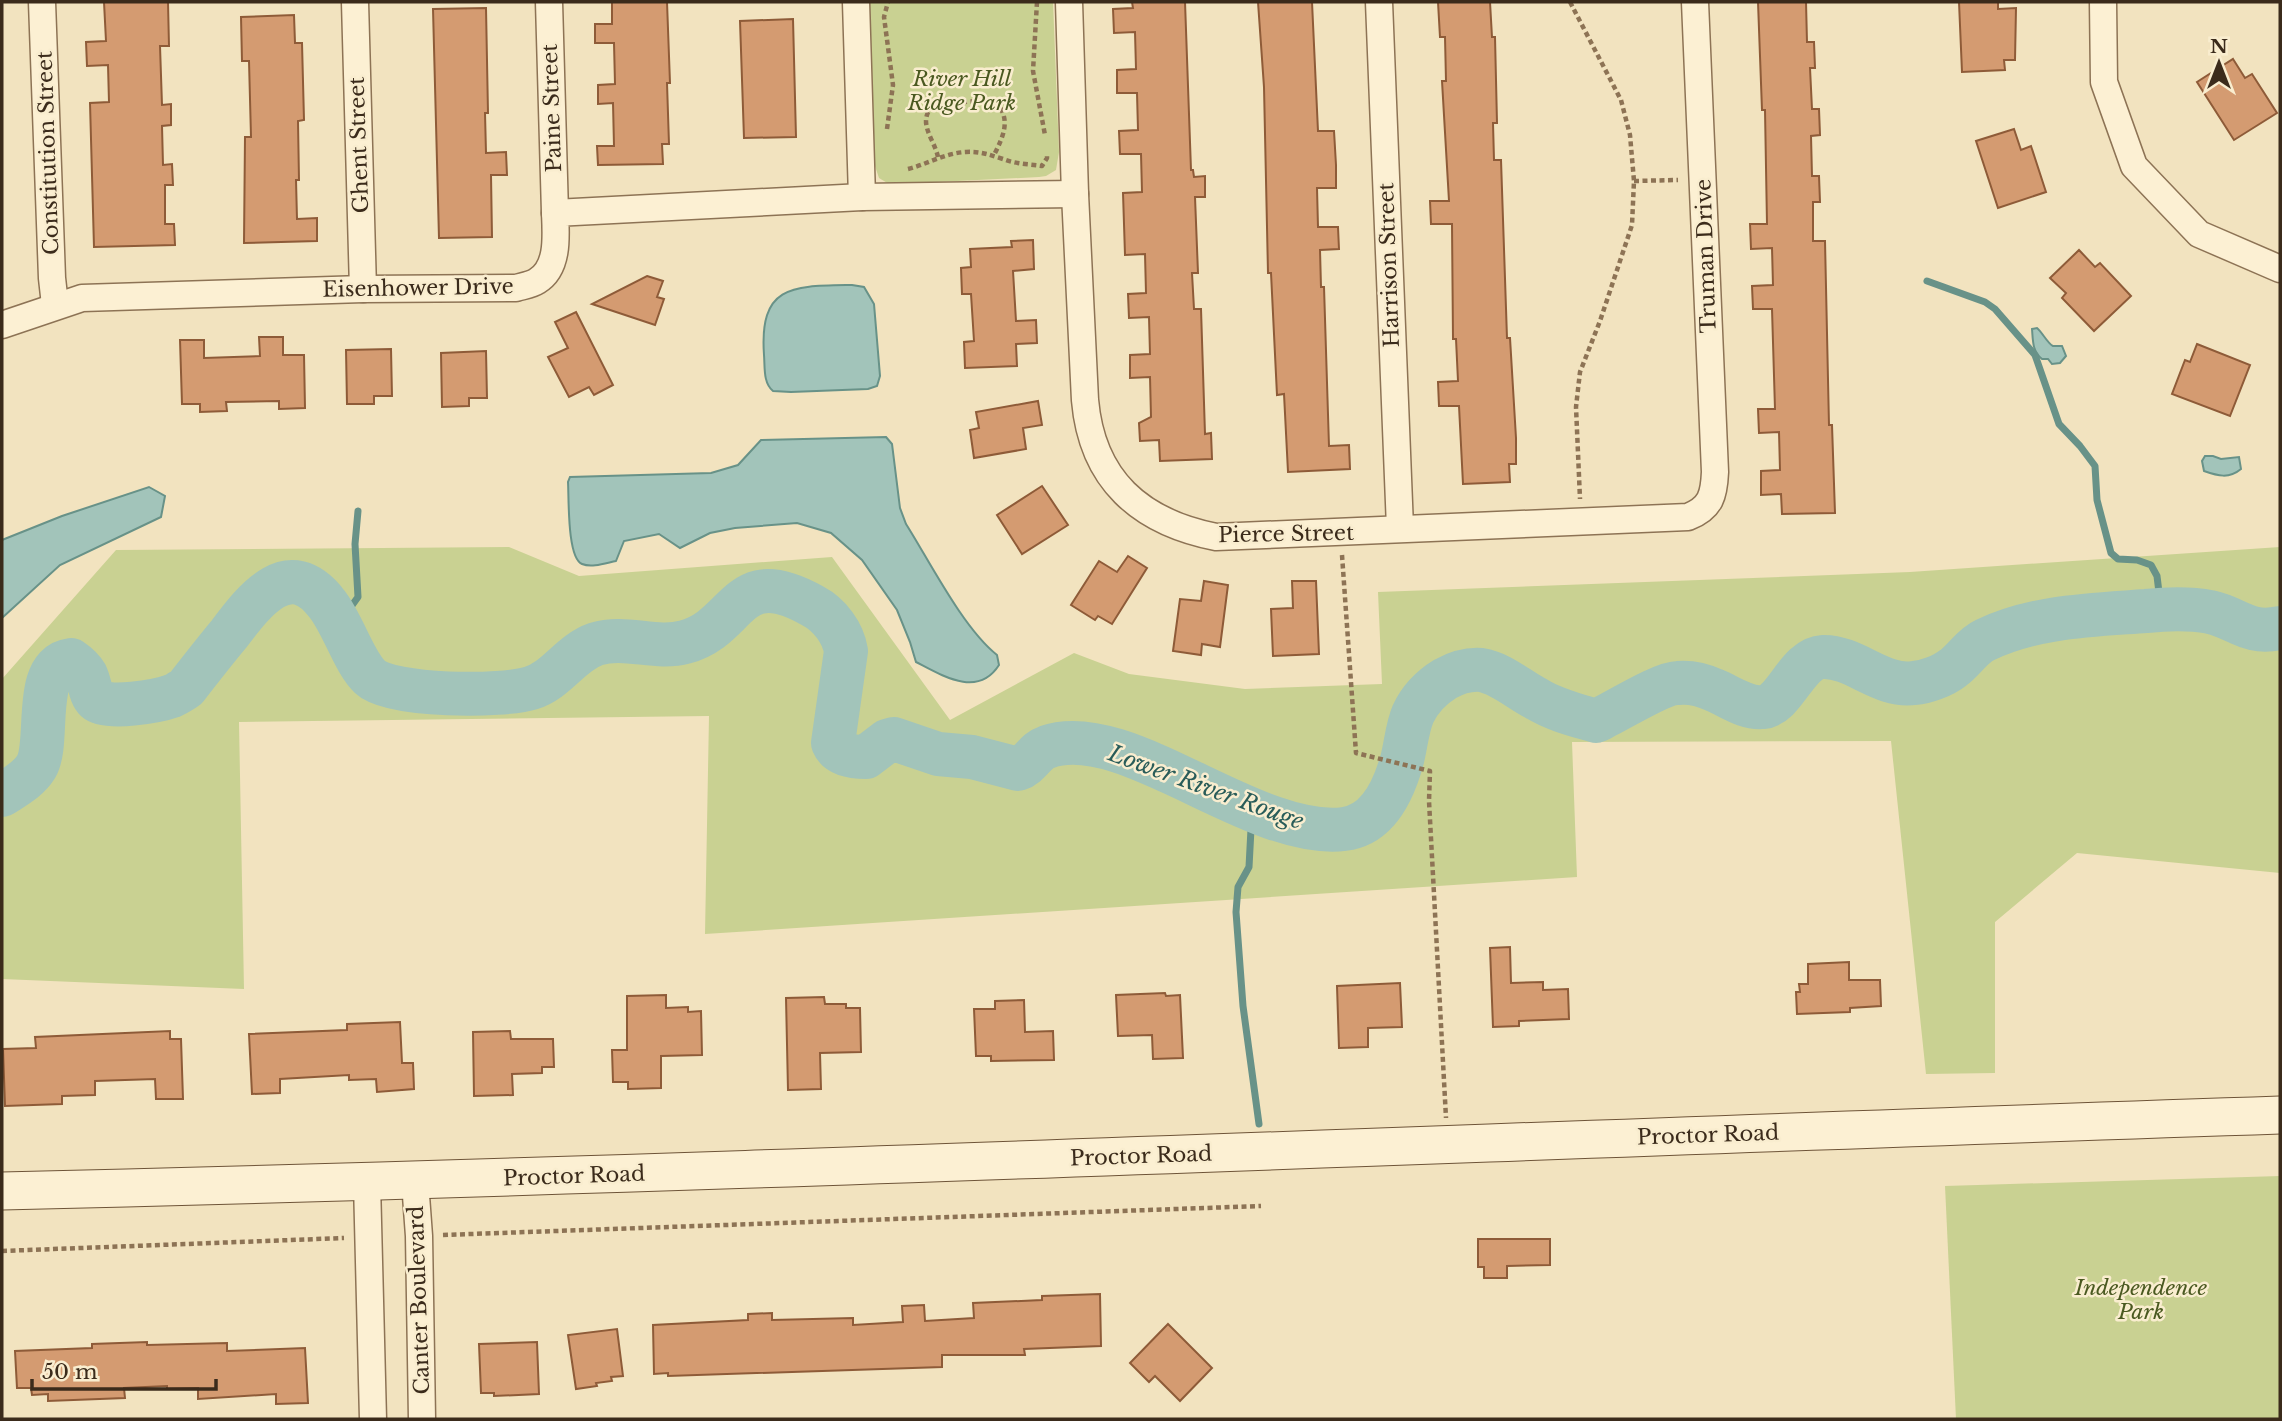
<svg xmlns="http://www.w3.org/2000/svg" width="2282" height="1421" viewBox="0 0 2282 1421" font-family="'Libre Baskerville',serif">
	<style>
		.green { fill: #c9d192 }
		.water { fill: #a2c4ba; stroke: #689288; stroke-width: 2 }
		.lines { fill: none; stroke-linecap: round; stroke-linejoin: round }
		.stream { stroke: #689288; stroke-width: 7 }
		.river { stroke: #a2c4ba; stroke-width: 44 }
		.building { fill: #d49b71; stroke: #8e5b38; stroke-width: 2 }
		.street-casing { stroke: #8d7355; stroke-width: 29 }
		.secondary-casing { stroke: #6e5438; stroke-width: 39 }
		.path { stroke: #8d7355; stroke-width: 4.5; stroke-dasharray: 5 3.5; stroke-linecap: butt }
		.street { stroke: #fcf0d3; stroke-width: 26 }
		.secondary { stroke: #fcf0d3; stroke-width: 37 }
		.labels { text-anchor: middle; stroke-width: 5; stroke-linejoin: round; paint-order: stroke }
		.park-label { font-size: 21px; font-style: italic; fill: #4a5920; stroke: #f9edcf }
		.street-label { font-size: 21px; fill: #3b2b1b; stroke: #f9edcf }
		.water-label { font-size: 23px; font-style: italic; fill: #295c59; stroke: #f9edcf }
	</style>
	<rect width="100%" height="100%" fill="#f2e3bf"/>
	<!-- green -->
	<g class="green">
		<polygon points="868,2 1053,2 1059,152 1056,170 1046,176 1039,177 896,184 889,184 879,178 873,160"/>
		<polygon points="509,547 579,576 832,557 950,720 1074,653 1129,674 1245,689 1382,684 1378,592 1910,572 2280,547 2280,873 2077,853 1995,922 1995,1073 1926,1074 1891,741 1572,742 1577,877 705,934 709,716 239,722 244,989 2,979 2,679 116,550"/>
		<polygon points="2280,1176 2280,1419 1956,1419 1945,1186"/>
	</g>
	<!-- water -->
	<g class="water">
		<path d="M852,285l12,2 10,17 6,72 -3,10 -9,3 -77,3 -18,-1c-10,-8 -8,-24 -9,-36 -5,-71 29,-69 88,-70z"/>
		<path d="M2037,328c5,4 11,16 16,18 3,0 6,0 9,0l4,10 -6,7 -8,1 -4,-5h-6c-10,-8 -9,-19 -10,-30z"/>
		<path d="M886,437l6,7 8,64 6,16c24,38 57,104 91,131l2,10c-21,33 -56,11 -83,-3l-6,-20 -13,-32 -35,-50 -31,-27 -34,-10 -62,5 -25,5 -30,15 -21,-14 -35,7 -8,20c-10,2 -24,7 -34,3 -15,-6 -13,-66 -14,-82l2,-5 141,-4 27,-8 23,-25z"/>
		<path d="M2205,456h8l8,3 18,-2 2,12c-12,10 -23,7 -37,2l-2,-10z"/>
		<polygon points="149,487 165,496 161,517 60,565 2,618 2,540 62,516"/>
	</g>
	<g class="lines">
		<!-- stream -->
		<g class="stream">
			<polyline points="1927,281 1985,302 1995,309 2035,355 2059,424 2080,446 2095,466 2097,500 2111,553 2118,559 2137,560 2151,565 2157,576 2161,609"/>
			<polyline points="340,622 358,597 355,544 358,511"/>
			<polyline points="1255,810 1251,829 1249,867 1238,887 1236,912 1243,1006 1259,1124"/>
		</g>
		<!-- river -->
		<path class="river" d="M2,795c12,-8 26,-15 34,-28 15,-24 -5,-102 35,-107 6,4 11,8 15,15 4,8 4,19 10,25 11,10 62,1 76,-4 5,-2 9,-5 14,-8 14,-18 28,-36 43,-54 25,-33 60,-80 98,-30 16,20 27,58 43,73 21,20 133,20 161,11 26,-8 39,-35 65,-44 30,-9 59,6 89,-2 56,-15 50,-80 128,-36 17,9 30,27 33,45l-13,92c5,12 20,14 33,14l21,-16 7,-2 44,15 34,3 46,12c12,-4 17,-18 29,-22 78,-28 206,93 297,82 34,-4 50,-40 58,-69 4,-15 5,-32 11,-46 7,-15 19,-27 32,-35 11,-6 23,-10 36,-9 20,3 38,20 56,29 18,11 39,16 59,22 18,-8 65,-38 82,-38 11,-1 25,2 36,7 15,6 32,19 49,17 22,-2 34,-49 60,-50 31,-1 59,31 91,26 12,-1 29,-7 39,-15 11,-8 19,-22 32,-28 50,-24 107,-25 161,-29 20,-2 43,-3 64,1 28,6 37,23 70,16"/>
	</g>
	<!-- building -->
	<g class="building">
		<polygon points="104,2 168,2 169,46 160,46 162,105 171,104 171,125 162,126 163,165 172,164 173,185 165,185 165,224 174,224 175,245 94,247 90,103 109,102 108,65 87,66 86,42 106,41"/>
		<polygon points="612,2 667,2 670,83 667,83 669,144 662,144 663,164 598,165 597,146 614,146 613,103 598,104 598,85 615,84 614,43 595,43 595,24 612,24"/>
		<polygon points="1132,2 1185,2 1191,170 1193,170 1194,177 1205,176 1205,197 1195,197 1198,273 1192,273 1194,309 1201,309 1205,434 1211,433 1212,459 1160,461 1159,440 1140,441 1139,423 1151,417 1150,377 1130,378 1130,355 1150,354 1149,317 1129,318 1128,294 1146,293 1145,254 1125,255 1123,193 1142,192 1141,154 1120,154 1119,131 1138,130 1137,93 1117,93 1117,70 1136,69 1135,32 1114,33 1113,9 1133,8"/>
		<polygon points="1258,2 1312,2 1318,131 1334,131 1336,165 1336,188 1317,188 1318,227 1338,227 1339,249 1320,250 1321,287 1324,287 1329,446 1349,445 1350,469 1288,472 1284,394 1277,395 1271,273 1268,273 1264,87"/>
		<polygon points="1438,2 1490,2 1492,37 1495,37 1497,123 1493,123 1494,160 1501,160 1507,338 1510,338 1516,438 1516,464 1509,464 1510,482 1463,484 1459,406 1439,406 1438,382 1458,381 1456,339 1453,339 1452,224 1431,224 1430,201 1449,201 1442,81 1446,81 1445,37 1440,37"/>
		<polygon points="1758,2 1806,2 1807,42 1814,42 1815,68 1810,68 1812,109 1819,109 1820,135 1811,136 1812,176 1819,176 1820,202 1813,202 1813,241 1825,241 1829,425 1832,425 1835,513 1782,514 1781,494 1761,495 1761,471 1780,470 1779,432 1759,433 1758,409 1775,409 1772,309 1753,309 1752,286 1773,285 1772,248 1751,249 1750,224 1767,224 1765,110 1762,110"/>
		<polygon points="1959,2 1998,2 1998,9 2016,8 2015,60 2004,60 2005,70 1962,72"/>
		<polygon points="486,8 488,113 485,113 486,153 506,152 507,175 491,175 492,237 439,238 433,9"/>
		<polygon points="294,15 295,43 302,43 304,120 298,121 299,180 296,180 297,219 317,218 317,241 244,243 245,137 251,137 249,61 242,61 241,17"/>
		<polygon points="793,19 796,137 744,138 740,21"/>
		<polygon points="2233,59 2245,78 2252,74 2277,113 2234,140 2197,82"/>
		<polygon points="2014,129 2021,150 2031,146 2046,192 1998,208 1976,141"/>
		<polygon points="1033,240 1034,269 1013,271 1016,321 1036,320 1037,343 1016,344 1017,366 965,368 964,342 974,341 971,294 962,294 961,268 971,267 970,249 1012,247 1011,241"/>
		<polygon points="2079,250 2095,267 2100,263 2131,296 2094,331 2062,298 2066,293 2050,278"/>
		<polygon points="647,276 663,281 657,297 664,299 655,325 592,304"/>
		<polygon points="576,312 613,385 594,395 589,387 569,397 548,357 568,348 555,322"/>
		<polygon points="259,337 283,337 283,355 304,355 305,408 279,409 279,401 226,402 227,411 200,412 200,404 182,404 180,340 204,340 204,358 260,356"/>
		<polygon points="2197,344 2250,365 2230,416 2172,394 2185,360 2190,362"/>
		<polygon points="391,349 392,396 374,396 374,404 347,404 346,350"/>
		<polygon points="486,351 487,398 469,398 469,406 442,407 441,353"/>
		<polygon points="1038,401 1042,425 1023,428 1026,449 974,458 970,430 979,428 976,412"/>
		<polygon points="1042,486 1068,525 1022,554 997,515"/>
		<polygon points="1128,556 1147,568 1112,624 1098,616 1095,620 1071,605 1099,561 1117,572"/>
		<polygon points="1204,581 1228,585 1220,647 1202,644 1201,655 1173,651 1180,599 1201,601"/>
		<polygon points="1292,581 1316,581 1319,654 1273,656 1271,609 1293,608"/>
		<polygon points="1510,947 1511,983 1543,982 1543,990 1568,989 1569,1019 1519,1021 1519,1026 1493,1027 1490,948"/>
		<polygon points="1849,962 1849,980 1880,980 1881,1006 1850,1008 1850,1012 1797,1014 1796,992 1800,992 1799,984 1808,984 1808,964"/>
		<polygon points="1400,983 1402,1027 1368,1028 1368,1047 1339,1048 1337,986"/>
		<polygon points="1165,993 1166,996 1180,995 1183,1058 1153,1059 1152,1035 1118,1036 1116,995"/>
		<polygon points="666,995 666,1008 688,1007 688,1012 701,1011 702,1055 661,1056 661,1088 628,1089 628,1082 613,1082 612,1050 627,1050 627,996"/>
		<polygon points="824,997 825,1004 846,1004 846,1008 860,1008 861,1052 820,1053 821,1089 788,1090 786,998"/>
		<polygon points="1024,1000 1025,1032 1053,1031 1054,1060 991,1061 991,1056 976,1056 974,1009 995,1009 995,1001"/>
		<polygon points="400,1022 402,1063 413,1063 414,1089 377,1092 376,1079 349,1080 349,1075 280,1079 280,1093 252,1094 249,1034 347,1030 347,1024"/>
		<polygon points="170,1031 170,1039 181,1039 183,1099 156,1099 155,1079 95,1081 95,1095 62,1096 62,1104 5,1106 3,1049 36,1048 35,1037"/>
		<polygon points="510,1031 511,1039 553,1039 554,1067 542,1067 542,1073 512,1074 513,1095 474,1096 473,1032"/>
		<polygon points="1478,1239 1550,1239 1550,1265 1507,1266 1507,1278 1484,1278 1484,1267 1478,1267"/>
		<polygon points="1100,1294 1101,1346 1024,1349 1025,1355 942,1355 942,1367 668,1376 668,1373 654,1374 653,1325 748,1320 748,1314 772,1313 772,1320 853,1318 853,1325 903,1322 902,1306 924,1305 925,1321 974,1318 973,1303 1042,1300 1042,1296"/>
		<polygon points="1168,1324 1212,1368 1180,1401 1155,1376 1149,1382 1130,1363"/>
		<polygon points="617,1329 623,1376 611,1377 612,1381 596,1383 597,1386 576,1389 568,1335"/>
		<polygon points="147,1342 147,1345 227,1343 227,1351 305,1348 308,1403 276,1404 276,1394 198,1399 198,1388 167,1389 167,1386 124,1388 125,1398 48,1401 48,1394 32,1395 31,1388 17,1388 15,1351 92,1348 92,1344"/>
		<polygon points="537,1342 539,1394 494,1396 494,1393 481,1393 479,1344"/>
	</g>
	<g class="lines">
		<!-- street casing -->
		<g class="street-casing">
			<g id="street">
				<polyline points="42,2 52,278 55,305"/>
				<polyline points="355,2 363,289"/>
				<polyline points="549,2 555,213"/>
				<polyline points="856,2 862,197"/>
				<path d="M1069,2l6,192 10,206c7,80 55,122 131,137l472,-20c23,-9 26,-22 27,-45l-20,-470"/>
				<polyline points="1379,2 1400,528"/>
				<polyline points="2103,2 2104,82 2134,166 2199,234 2280,269"/>
				<path d="M2,325l80,-27 281,-9 153,-1c6,-2 15,-3 21,-7 22,-13 19,-46 18,-68l307,-16 213,-3"/>
				<polyline points="415,1182 419,1236 422,1419"/>
				<polyline points="367,1183 373,1419"/>
			</g>
		</g>
		<!-- secondary casing -->
		<g class="secondary-casing">
			<path id="secondary" d="M2,1191c760,-18 1519,-51 2278,-76"/>
		</g>
		<!-- path -->
		<g class="path">
			<polyline points="1037,2 1033,71 1045,135"/>
			<polyline points="1570,2 1621,100 1630,135 1634,181 1632,225 1600,321 1580,372 1576,407 1580,499"/>
			<polyline points="887,129 893,85 884,17 888,2"/>
			<path d="M938,157c-4,-19 -23,-36 -3,-53l59,-4c18,18 10,35 0,55"/>
			<path d="M908,169c20,-5 37,-16 58,-17 14,-1 24,3 37,7 12,5 26,5 39,7l5,-8v-4"/>
			<polyline points="1634,181 1678,180"/>
			<polyline points="1342,555 1356,753 1430,771 1429,801 1446,1118"/>
			<polyline points="443,1235 1261,1206"/>
			<polyline points="2,1251 344,1238"/>
		</g>
		<!-- street -->
		<use href="#street" class="street"/>
		<!-- secondary -->
		<use href="#secondary" class="secondary"/>
	</g>
	<g class="labels">
		<!-- park labels -->
		<g class="park-label">
			<text x="962" y="86">River Hill<tspan x="962" dy="24">Ridge Park</tspan></text>
			<text x="2141" y="1295">Independence<tspan x="2141" dy="24">Park</tspan></text>
		</g>
		<!-- street labels -->
		<g class="street-label">
			<text transform="translate(552 108) rotate(-92)" y="7">Paine Street</text>
			<text transform="translate(359 145) rotate(-92)" y="7">Ghent Street</text>
			<text transform="translate(48 153) rotate(-92)" y="7">Constitution Street</text>
			<text transform="translate(1706 256) rotate(-92)" y="7">Truman Drive</text>
			<text transform="translate(1389 265) rotate(-92)" y="7">Harrison Street</text>
			<text transform="translate(418 288) rotate(-1)" y="7">Eisenhower Drive</text>
			<text transform="translate(1286 534) rotate(-1)" y="7">Pierce Street</text>
			<text transform="translate(1708 1135) rotate(-2)" y="7">Proctor Road</text>
			<text transform="translate(1141 1156) rotate(-2)" y="7">Proctor Road</text>
			<text transform="translate(574 1176) rotate(-2)" y="7">Proctor Road</text>
			<text transform="translate(419 1300) rotate(-92)" y="7">Canter Boulevard</text>
		</g>
		<!-- water labels -->
		<g class="water-label">
			<text transform="translate(1206 787) rotate(20)" y="8">Lower River Rouge</text>
		</g>
	</g>
	<!-- border -->
	<rect width="2282" height="1421" fill="none" stroke="#3b2b1b" stroke-width="7"/>
	<!-- north arrow -->
	<g transform="translate(2219 63)" stroke="#f9edcf" stroke-width="5" paint-order="stroke">
	<path d="M0-5L12 26L0 18L-12 26Z" fill="#3b2b1b"/>
	<text y="-10" font-size="19" font-weight="bold" text-anchor="middle" fill="#3b2b1b">N</text>
	</g>
	<!-- scale -->
	<path d="M32 1379v10h184v-10" fill="none" stroke="#3b2b1b" stroke-width="3.5"/>
	<text x="42" y="1379" font-size="21" fill="#3b2b1b" stroke="#f9edcf" stroke-width="5" paint-order="stroke">50 m</text>
</svg>
